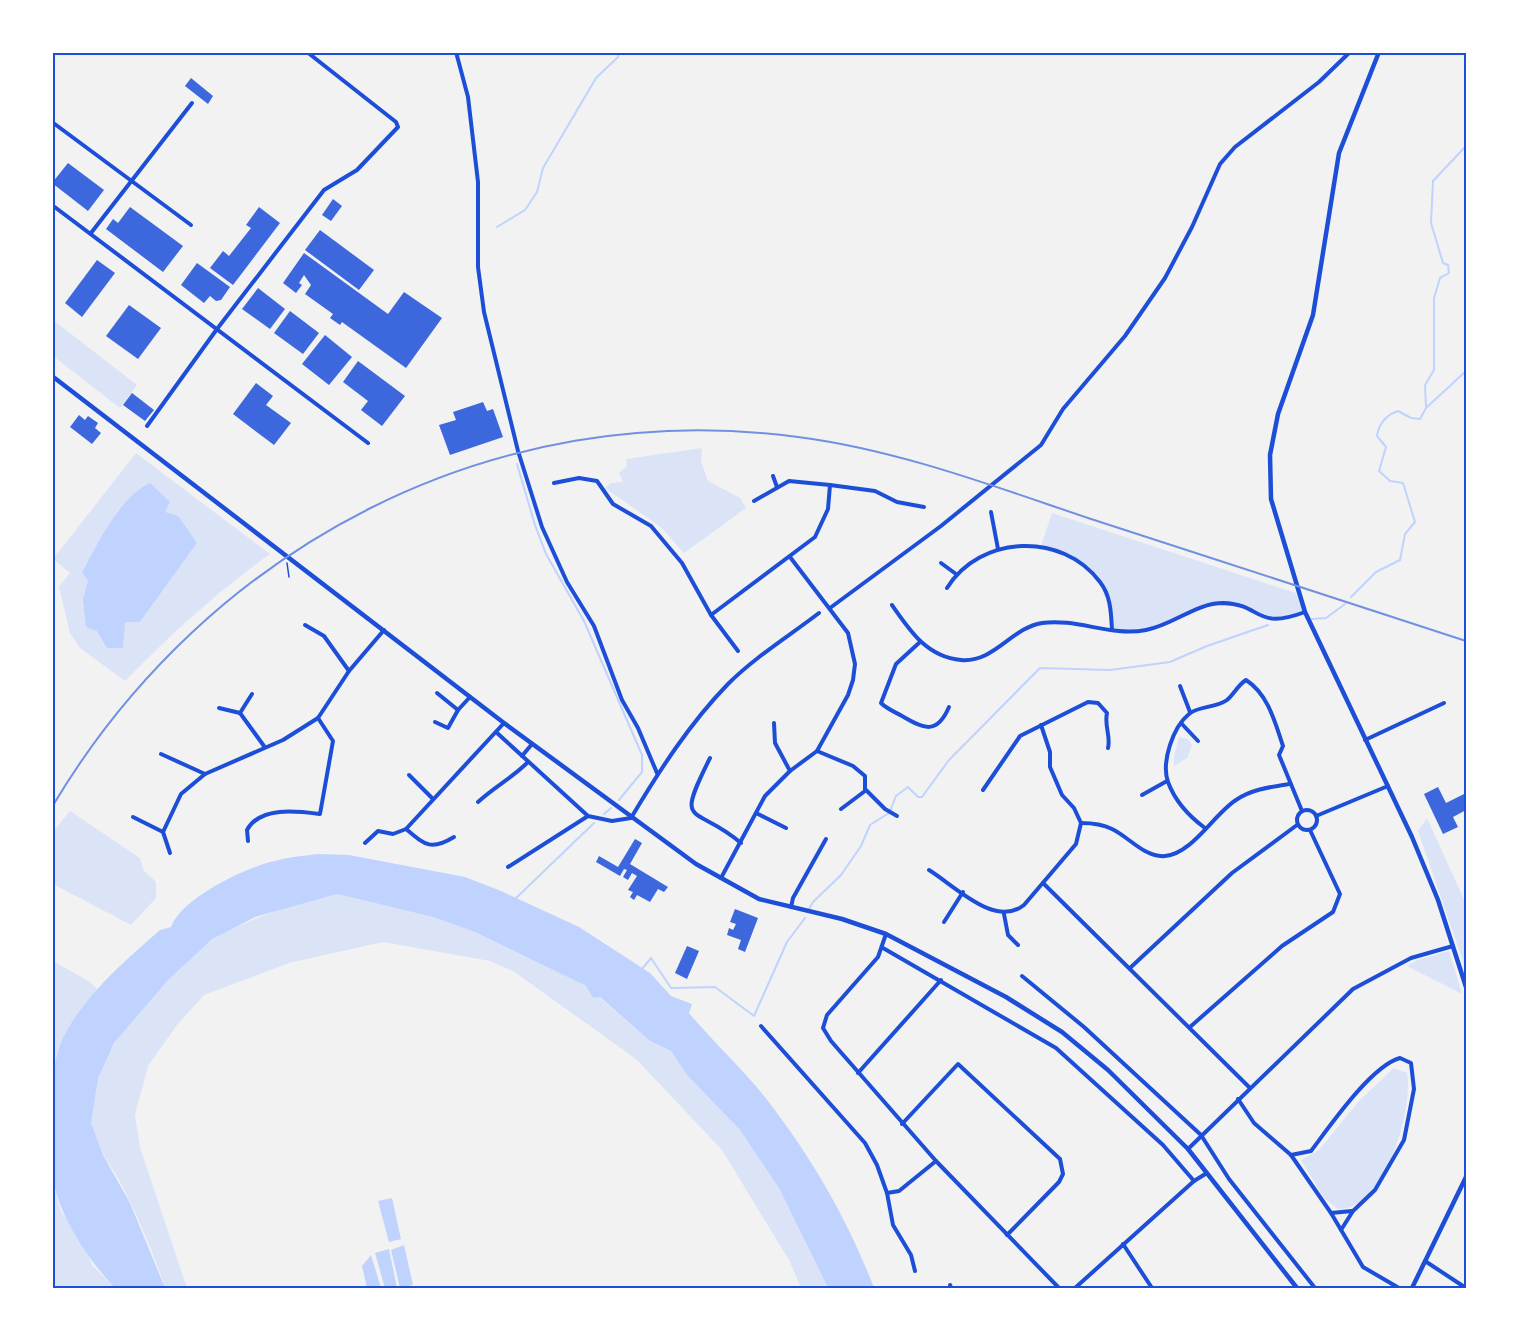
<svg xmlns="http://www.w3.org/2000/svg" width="1519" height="1341" viewBox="0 0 1519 1341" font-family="'Space Grotesk',sans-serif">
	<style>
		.green { fill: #dbe4f7; fill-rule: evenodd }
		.water { fill: #bfd3fe }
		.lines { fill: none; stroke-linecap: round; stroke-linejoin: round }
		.stream { stroke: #bfd3fe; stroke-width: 2 }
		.building { fill: #3d67dc }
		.path { stroke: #1d4ed8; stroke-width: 1.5 }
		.minor { stroke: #1d4ed8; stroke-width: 4 }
		.tertiary { stroke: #1d4ed8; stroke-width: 4.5 }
		.rail { stroke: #7290e2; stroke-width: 2 }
		.neatline { fill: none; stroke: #1d4ed8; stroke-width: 2 }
	</style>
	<rect width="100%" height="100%" fill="#f2f2f2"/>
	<!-- green -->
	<g class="green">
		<polygon points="53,320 137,385 120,408 53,356"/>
		<polygon points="702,448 701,461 708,481 740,498 746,508 684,553 662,528 605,488 611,483 623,482 619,473 627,466 626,459"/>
		<path d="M136,453l134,101c-53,38 -99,80 -145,127l-45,-33 -10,-15 -11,-46 11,-14 -17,-14zM122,508l75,35 -56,78 -16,1 -18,26 -24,-49 5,-18 -6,-8 13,-26z"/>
		<path d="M1052,513l244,80 9,19 -28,6 -15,-1 -19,-11 -33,-3 -43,21 -24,6 -32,-1c-5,-55 -20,-62 -70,-83z"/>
		<polygon points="1179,737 1188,739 1192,745 1187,758 1174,766 1174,756"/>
		<polygon points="70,811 140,858 144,871 156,882 156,898 131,925 53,884 53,832"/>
		<polygon points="1427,818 1466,904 1466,970 1418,831"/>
		<path d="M337,894l96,23 42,15 111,54 7,12 6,-1 51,44 21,10 16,24 53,55 39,58 49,100h-27l-12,-28 -67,-110 -86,-91 -123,-88 -23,-10 -107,-19 -94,21 -85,32 -27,30 -29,41 -13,49 5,32 47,141h-22c-12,-36 -28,-74 -46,-108 -10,-18 -26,-37 -28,-58 -4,-60 51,-119 92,-156 10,-9 19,-21 31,-27 39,-23 80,-34 123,-45z"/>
		<polygon points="1449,951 1462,994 1407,966 1417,960"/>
		<polygon points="53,961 90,982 97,989 63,1039 53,1081"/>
		<path d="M1394,1068l13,5c7,36 -23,138 -69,136l-14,-11 -23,-38 18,-10 40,-49z"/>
		<polygon points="52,1180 61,1211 87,1250 92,1265 115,1288 53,1288"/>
	</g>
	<!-- water -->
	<g class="water">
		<path d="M150,483l20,19 -5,10 13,4 19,27 -57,79h-15l-2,26h-16l-10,-17 -11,-4 -3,-28 5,-18 -6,-8c14,-28 39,-77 68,-90z"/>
		<path d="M317,854l32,1 116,22 36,14 78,36 71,46 21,23 21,8 -3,9c25,30 55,57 79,88 44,57 81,121 106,187h-46l-49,-100 -39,-58 -53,-55 -16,-24 -21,-10 -50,-44 -7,1 -7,-12 -111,-54 -42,-15 -96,-23 -82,23 -44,23 -44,41 -53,62 -16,35 -7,45 12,32 27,48 35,85h-50c-26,-27 -56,-72 -62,-109 -4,-22 -1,-47 -1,-69 0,-23 1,-51 11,-72 22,-44 62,-77 97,-108l11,-3c10,-29 75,-60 104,-66 13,-4 28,-5 42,-7z"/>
		<polygon points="392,1198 401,1239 389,1242 378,1201"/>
		<polygon points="404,1245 413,1285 400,1288 391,1250"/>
		<polygon points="389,1249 397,1288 385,1288 375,1253"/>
		<polygon points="371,1255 381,1288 367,1288 362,1266"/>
	</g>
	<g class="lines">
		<!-- stream -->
		<g class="stream">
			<polyline points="497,227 525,210 537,192 543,168 596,78 618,57 619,52"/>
			<polyline points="1426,406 1425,385 1434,370 1434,298 1440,278 1449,273 1448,265 1443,263 1431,223 1433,181 1466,146"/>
			<polyline points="517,464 535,525 546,554 584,621 642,755 642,772 619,800"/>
			<path d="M1351,597l25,-25 24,-12 5,-26 10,-12 -12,-39 -13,-2 -11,-10 7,-24 -9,-11c2,-12 9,-21 21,-25l13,7 9,1 6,-11 40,-37"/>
			<polyline points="1312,619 1326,618 1345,604"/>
			<polyline points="890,811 896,796 908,787 918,797 922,797 949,760 1040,668 1110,670 1170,662 1207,646 1268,625"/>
			<polyline points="604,814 611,808"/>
			<polyline points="514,900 594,823"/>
			<polyline points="809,909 813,902 841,875 861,846 870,825 889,813"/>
			<polyline points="642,969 651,958 671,988 715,987 754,1016 787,942 805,918"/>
		</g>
	</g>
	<!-- building -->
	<g class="building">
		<polygon points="191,78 213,96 208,104 185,86"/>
		<polygon points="68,163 104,190 88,211 52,183"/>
		<polygon points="333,199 342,206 331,221 322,215"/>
		<polygon points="130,207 183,246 163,272 106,229 113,219 118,223"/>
		<polygon points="259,207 280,223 233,285 210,268 223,251 229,256 251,228 246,225"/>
		<polygon points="320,230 374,270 359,290 305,250"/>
		<polygon points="304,253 388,314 404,292 442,318 406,368 342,322 340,325 330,318 333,314 305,294 311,285 304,275 299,283 302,285 296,293 283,283"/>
		<polygon points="97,260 115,273 82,317 65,303"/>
		<polygon points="197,263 230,287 221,300 216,301 210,296 204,303 181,285"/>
		<polygon points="258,288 285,309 270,329 242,309"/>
		<polygon points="129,305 161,328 138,359 106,336"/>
		<polygon points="290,311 319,333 303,354 274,333"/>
		<polygon points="325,335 352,357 329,385 302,364"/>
		<polygon points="358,361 405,396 382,426 361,410 368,401 343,382"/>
		<polygon points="256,383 273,396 266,405 291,423 274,445 233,414"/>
		<polygon points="132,393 154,410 145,421 123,405"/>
		<polygon points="483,402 487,411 493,409 503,437 450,455 439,425 456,420 453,412"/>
		<polygon points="79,415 85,420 88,416 98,423 95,428 101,433 92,444 70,427"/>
		<polygon points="1438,787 1446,803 1466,793 1466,810 1453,817 1458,827 1443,834 1424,794"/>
		<polygon points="635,839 642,843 630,864 668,887 664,892 658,889 650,902 637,895 634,900 630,897 633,892 628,890 637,876 632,873 628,880 623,877 627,870 624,869 620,876 596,862 599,856 618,867"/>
		<polygon points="735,909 758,918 745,952 738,949 741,940 727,935 729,928 733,930 736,924 730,922"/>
		<polygon points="687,946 699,951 687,979 675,973"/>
	</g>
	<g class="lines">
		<!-- path -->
		<polyline class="path" points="287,563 289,577"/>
		<!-- minor -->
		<g class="minor">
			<polyline points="456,52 468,97 478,182 478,267 484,312 518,451 542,527 567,582 594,626 622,700 638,728 657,773"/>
			<polyline points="52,122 191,225"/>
			<polyline points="52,205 368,443"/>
			<polyline points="91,233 192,103"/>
			<polyline points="147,426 217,329 324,190 357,170 398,127 396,122 307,52"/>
			<polyline points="773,476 777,487"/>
			<polyline points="554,483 579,478 597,481 613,504 651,526 682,563 711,615"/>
			<polyline points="830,485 875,491 897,502 924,507"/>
			<polyline points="991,512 998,549"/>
			<polyline points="941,563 956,574"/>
			<path d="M947,588c33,-53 115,-57 153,-6 11,14 11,31 12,48"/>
			<path d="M892,605c18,26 35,52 69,55 33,3 50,-32 81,-37 35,-5 69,14 104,7 27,-5 50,-27 77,-27 40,1 31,28 82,9"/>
			<polyline points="830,608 941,526 1041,445 1063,409 1125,336 1165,278 1192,227 1220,164 1235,147 1319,82 1350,52"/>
			<polyline points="305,625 324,636 349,671"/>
			<path d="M920,642l-24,22 -15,39c6,6 14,9 21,13 22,13 35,19 47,-9"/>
			<polyline points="738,651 711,615 815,537 828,509 830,485 789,481 754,501"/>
			<polyline points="1180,686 1190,712"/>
			<polyline points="437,693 458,710"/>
			<polyline points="252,694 240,713 264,746"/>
			<polyline points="219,708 240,713"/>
			<polyline points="435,722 448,728 458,710 470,697"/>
			<polyline points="774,723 775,743 790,771"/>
			<polyline points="1181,723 1198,741"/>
			<path d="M496,732l92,84 24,5 19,-3c28,-47 59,-95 97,-134 27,-27 61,-48 91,-71"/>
			<polyline points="1365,740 1444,703"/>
			<polyline points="817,751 853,766 865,776 865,791 841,809"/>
			<polyline points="161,754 205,774"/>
			<polyline points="522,756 532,744"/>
			<path d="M710,758c-36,72 -16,45 31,85"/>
			<polyline points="409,775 432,798"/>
			<polyline points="865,789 885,809 897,816"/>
			<path d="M983,790l37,-54 68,-34 10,1 9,10c-3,13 4,23 1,35"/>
			<polyline points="1142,795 1167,781"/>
			<path d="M478,802c16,-15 34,-24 50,-40"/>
			<circle cx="1307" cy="820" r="10"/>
			<polyline points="758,814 786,828"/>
			<polyline points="1316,816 1388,786"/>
			<polyline points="133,817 163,832 170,853"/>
			<path d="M1081,823c12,0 21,1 31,6 17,8 33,29 53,27 27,-2 49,-42 71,-56 16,-11 35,-13 53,-16"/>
			<path d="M1205,828c-15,-11 -30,-27 -37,-46 -7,-20 5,-55 21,-68 9,-8 27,-6 38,-14 7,-6 11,-15 19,-20 22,14 29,42 37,66l-4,9 23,56"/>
			<path d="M406,829c19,16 25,22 48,8"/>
			<polyline points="163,832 181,794 205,774 283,740 318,718 349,671 384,630"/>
			<path d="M248,841l-1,-11c13,-24 50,-19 73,-16l13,-73 -15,-23"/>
			<polyline points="365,843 378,831 393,834 406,829 504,723"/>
			<polyline points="508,867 588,816"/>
			<path d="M929,870c26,16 66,58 95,35l52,-61 5,-21 -7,-15 -12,-13 -12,-28v-15l-9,-27"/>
			<polyline points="721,878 765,796 790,771 817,751 848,695 853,680 855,664 848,633 790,557"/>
			<polyline points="1043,883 1250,1088"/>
			<polyline points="791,907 793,898 826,839"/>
			<polyline points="1004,914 1008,935 1018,945"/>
			<polyline points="944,922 963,892"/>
			<polyline points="886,934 878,957 827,1015 823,1028 831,1041 936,1161 1059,1288"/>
			<polyline points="883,948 1056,1048 1163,1145 1194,1181"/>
			<polyline points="1130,968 1232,873 1297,825"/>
			<polyline points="1022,976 1084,1027 1201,1135 1229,1179 1315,1288"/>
			<polyline points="761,1026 865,1143 877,1165 887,1193 893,1225 911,1255 915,1271"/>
			<polyline points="1190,1027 1282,946 1333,912 1340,894 1310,830"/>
			<polyline points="858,1073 941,980"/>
			<polyline points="1238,1099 1254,1123 1291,1155 1331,1213 1363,1267 1399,1288"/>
			<polyline points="902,1124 958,1064 1060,1159 1063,1174 1059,1182 1007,1235"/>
			<polyline points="1188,1149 1353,989 1411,958 1453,946"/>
			<path d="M1291,1155l20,-4c19,-25 60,-85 89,-93l11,5 3,26 -10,51 -29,50 -22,21 -12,19"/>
			<polyline points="887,1193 899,1191 936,1161"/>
			<polyline points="1331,1213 1352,1211"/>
			<polyline points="1123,1244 1152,1288"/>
			<polyline points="1425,1261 1466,1288"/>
			<polyline points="950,1285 951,1288"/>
			<polyline points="1075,1288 1194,1181 1207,1173"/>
		</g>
		<!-- tertiary -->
		<g class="tertiary">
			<polyline points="1379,52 1339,153 1313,315 1278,414 1270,455 1271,499 1305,612 1412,837 1438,900 1466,987"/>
			<polyline points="52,376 504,723 696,864 759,899 842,919 886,934 1006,997 1062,1032 1108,1070 1188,1149 1297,1288"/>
			<polyline points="1412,1288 1466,1177"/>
		</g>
		<!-- rail -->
		<path class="rail" d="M52,807c155,-261 442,-411 746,-370 100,13 195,49 290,81 126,41 253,82 378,123"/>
	</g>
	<!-- border -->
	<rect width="1519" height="1341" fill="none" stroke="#ffffff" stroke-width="108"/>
	<rect x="54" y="54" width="1411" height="1233" class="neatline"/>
</svg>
